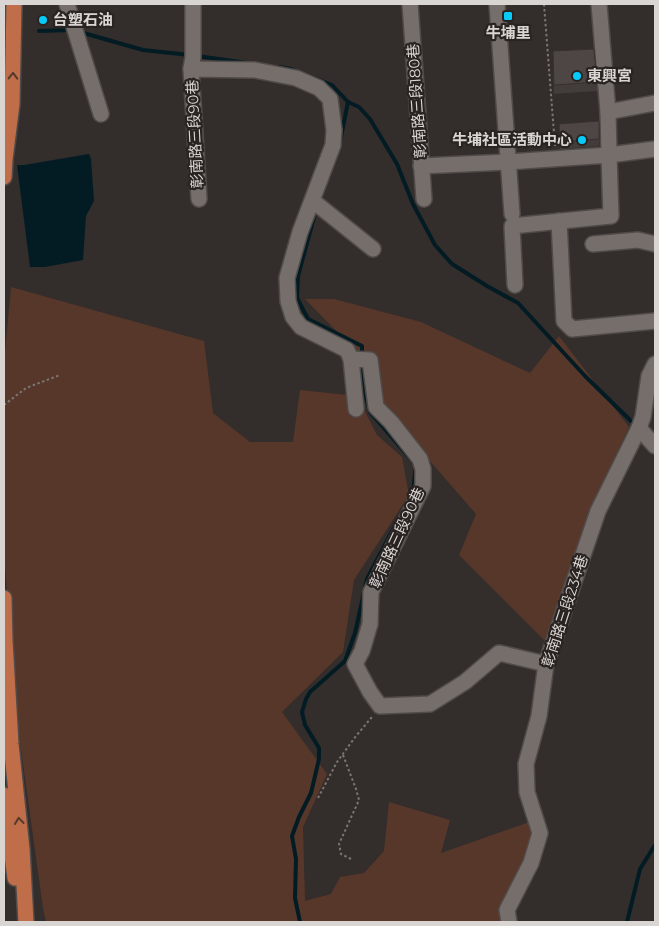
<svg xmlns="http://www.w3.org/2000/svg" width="659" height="926" viewBox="0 0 659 926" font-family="Montserrat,'Noto Sans TC',sans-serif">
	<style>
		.green { fill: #57372a }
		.water { fill: #031c24 }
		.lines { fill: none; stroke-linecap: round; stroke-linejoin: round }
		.stream { stroke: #031c24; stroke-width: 4 }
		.minor-casing { stroke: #504b49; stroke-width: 18 }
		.major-casing { stroke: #504b49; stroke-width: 18 }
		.path { stroke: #7b7674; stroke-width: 2; stroke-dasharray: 2.5 2.5; stroke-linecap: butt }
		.minor { stroke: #756e6b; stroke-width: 15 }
		.major { stroke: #bf6e49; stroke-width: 15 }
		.wall { fill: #423c3a }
		.building { fill: #4d4644; stroke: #363130 }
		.oneway { stroke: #563a2d }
		.poi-dot { fill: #08cbf9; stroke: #292321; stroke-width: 2 }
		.labels { text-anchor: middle; stroke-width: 4.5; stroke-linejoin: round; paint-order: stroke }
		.poi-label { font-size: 15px; font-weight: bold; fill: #d9d5d3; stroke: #292321; text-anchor: start }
		.street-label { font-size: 15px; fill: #d9d5d3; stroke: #292321 }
	</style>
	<rect width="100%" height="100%" fill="#332d2b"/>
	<!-- green -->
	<g class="green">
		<polygon points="11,287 204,341 213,413 250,442 293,442 300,390 357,396 377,435 402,457 409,495 354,580 343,652 282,712 327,774 303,827 305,901 331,894 340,877 364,873 384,851 389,802 450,820 441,853 538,819 511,914 513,922 46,922 43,908 15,706 4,551 4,362"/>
		<polygon points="305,299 334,299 421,322 530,373 559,336 629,427 599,491 564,601 544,640 459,555 476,514 389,414 344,339"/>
	</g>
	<!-- water -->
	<polygon class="water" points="89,154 91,159 94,201 86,216 83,260 45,267 30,267 17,165 24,165"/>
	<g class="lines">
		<!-- stream -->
		<g class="stream">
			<polyline points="39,31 71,30"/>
			<polyline points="80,32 143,50 190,55"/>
			<polyline points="197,56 247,63"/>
			<polyline points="279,67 291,69 332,85 348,102 340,142"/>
			<polyline points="348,102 359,107 370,119 397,164 413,204 435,245 452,264 487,286 518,303 585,376 631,421"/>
			<polyline points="316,210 298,276 297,298 308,319 362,346 362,357"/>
			<polyline points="362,364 363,386 370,412 416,465 413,492"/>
			<polyline points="300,922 295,898 296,859 292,836 299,817 311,793 319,759 319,748 305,725 302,712 306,699 310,692 345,661 355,633 367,579 399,518"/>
			<polyline points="627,922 640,869 655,845"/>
		</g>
		<!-- minor casing -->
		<g class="minor-casing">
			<g id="minor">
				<polyline points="67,4 101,114"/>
				<polyline points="193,4 193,57 191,69 199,199"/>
				<polyline points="410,4 424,199"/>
				<polyline points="497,4 512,214"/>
				<polyline points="599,4 608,112 609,155 655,149"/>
				<polyline points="191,69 255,70 296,78 319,88 330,99 334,130 333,145 300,232 287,278 288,301 293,317 301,327 347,350 351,359 370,360 376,407 391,422 420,459 423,469 423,486 371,592 370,624 362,651 355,664 370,692 380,706 430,704 465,682 499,653 546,664"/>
				<polyline points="608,112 655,103"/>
				<polyline points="421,166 508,162 609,155 611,216 512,226 515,285"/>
				<polyline points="313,201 373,249"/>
				<polyline points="559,221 564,321 572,329 655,321"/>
				<polyline points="593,244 638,240 655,244"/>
				<polyline points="351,359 356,409"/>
				<polyline points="639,428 655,446"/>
				<polyline points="509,922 507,910 531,863 540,833 527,792 526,764 539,716 546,664 598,511 639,428 643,417 649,376 655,364"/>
			</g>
		</g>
		<!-- major casing -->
		<g class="major-casing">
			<g id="major">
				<polyline points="4,177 5,159 12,104 14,4"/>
				<polyline points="4,598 5,640 11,744 22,849 26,922"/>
				<polyline points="4,795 15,878"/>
			</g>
		</g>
		<!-- path -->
		<g class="path">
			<polyline points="544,4 555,146"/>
			<polyline points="4,405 26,388 60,375"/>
			<polyline points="343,755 356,789 359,800 339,844 341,854 353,860"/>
			<polyline points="318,798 337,762 356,736 372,717"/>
		</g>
		<!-- minor -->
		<use href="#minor" class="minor"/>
		<!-- major -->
		<use href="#major" class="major"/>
	</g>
	<!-- wall -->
	<g class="wall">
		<polygon points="553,51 597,82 597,91 554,94"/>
		<polygon points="599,121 599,146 560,149 559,131"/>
	</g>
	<!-- building -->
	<g class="building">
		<polygon points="594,49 597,82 554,85 553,51"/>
		<polygon points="599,121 599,139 560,142 559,124"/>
	</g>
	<!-- one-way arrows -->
	<defs><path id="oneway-chevron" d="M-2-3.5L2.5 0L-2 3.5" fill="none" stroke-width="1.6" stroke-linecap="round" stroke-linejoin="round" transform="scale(1.25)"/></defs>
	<g class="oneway">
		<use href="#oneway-chevron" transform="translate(13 76) rotate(-89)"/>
		<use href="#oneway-chevron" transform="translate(19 821) rotate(-96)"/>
	</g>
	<!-- markers -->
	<g class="poi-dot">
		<rect x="503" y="11" width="10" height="10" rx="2.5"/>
		<circle cx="43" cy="20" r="5"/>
		<circle cx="577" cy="76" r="5"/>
		<circle cx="582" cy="140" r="5"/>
	</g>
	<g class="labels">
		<!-- poi labels -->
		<g class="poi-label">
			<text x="53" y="25">台塑石油</text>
			<text x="508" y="38" text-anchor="middle">牛埔里</text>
			<text x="587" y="81">東興宮</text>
			<text x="572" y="145" text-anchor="end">牛埔社區活動中心</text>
		</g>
		<!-- street labels -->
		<g class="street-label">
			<text transform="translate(417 101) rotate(-94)" y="5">彰南路三段180巷</text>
			<text transform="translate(195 134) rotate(-93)" y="5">彰南路三段90巷</text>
			<text transform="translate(397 538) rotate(-65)" y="5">彰南路三段90巷</text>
			<text transform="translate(565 611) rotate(-72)" y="5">彰南路三段234巷</text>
		</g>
	</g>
	<!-- border -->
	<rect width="659" height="926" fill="none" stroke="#d9d5d3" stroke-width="10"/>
</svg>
